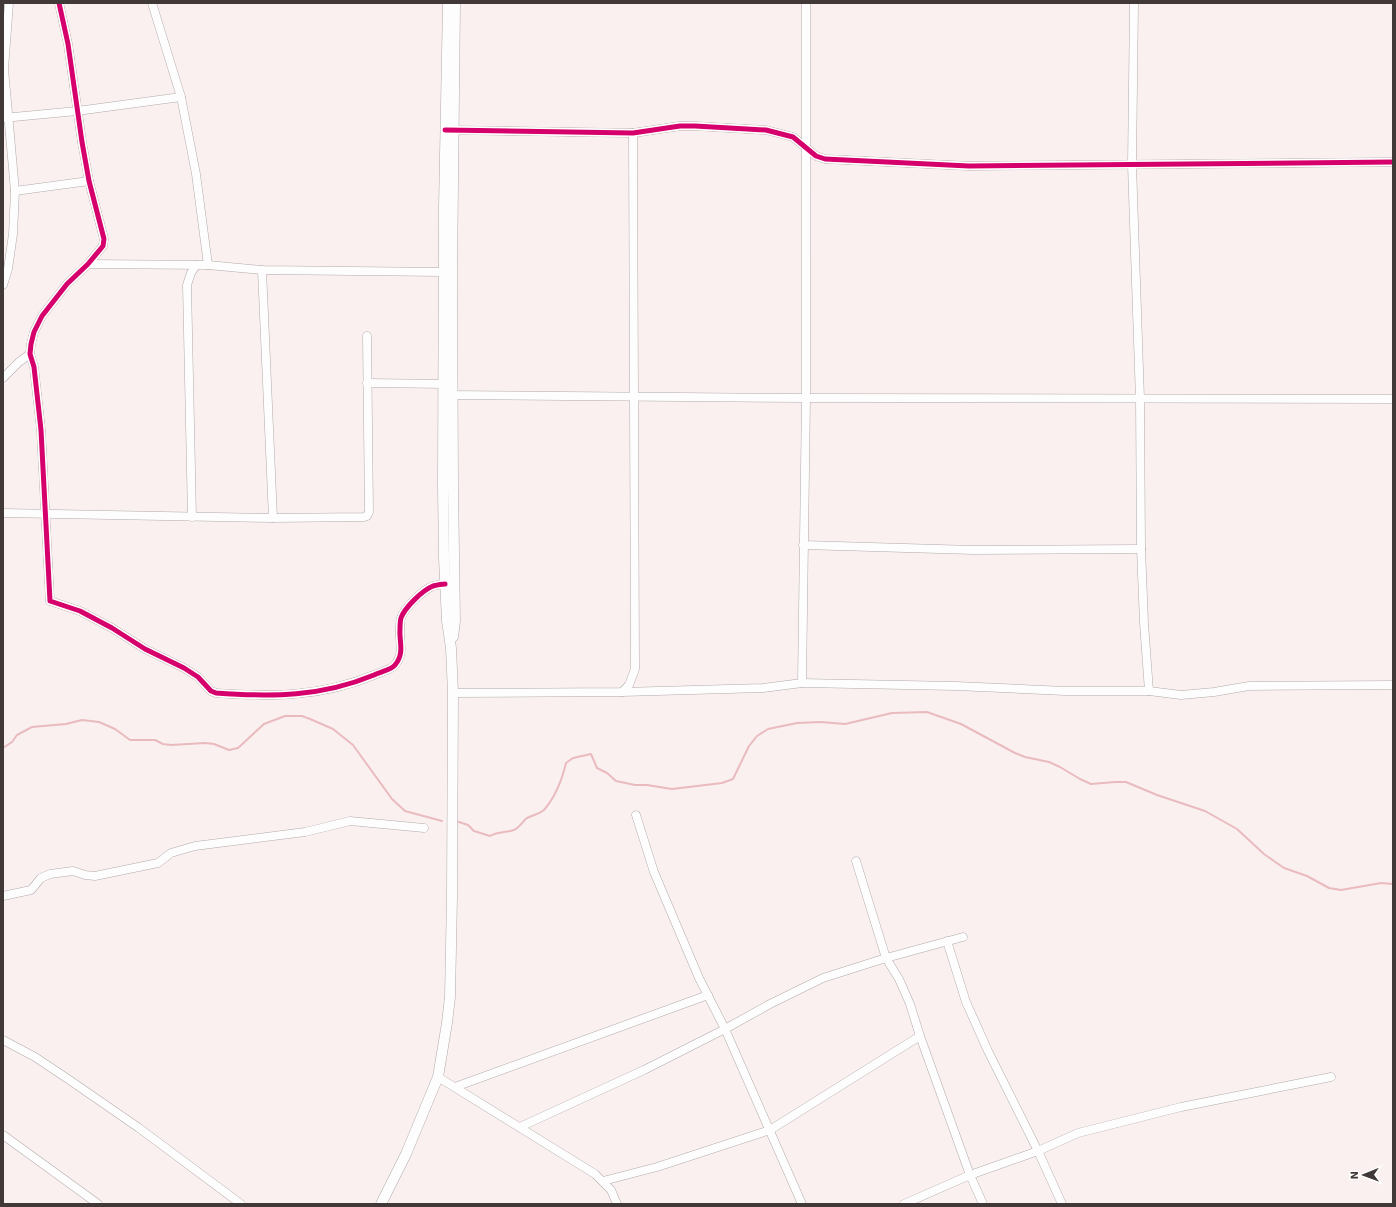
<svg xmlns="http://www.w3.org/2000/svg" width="1396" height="1207" viewBox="0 0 1396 1207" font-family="'Work Sans',sans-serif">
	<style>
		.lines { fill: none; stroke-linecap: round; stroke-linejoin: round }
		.stream { stroke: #eabbbe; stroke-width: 2 }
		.minor-casing { stroke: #b2aaaa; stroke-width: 9 }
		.major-casing { stroke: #b2aaaa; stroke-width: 11 }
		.minor { stroke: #fefdfd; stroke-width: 8 }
		.major { stroke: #fefdfd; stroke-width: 10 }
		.cycleway-casing { stroke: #fff; stroke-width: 8 }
		.cycleway { stroke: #d6006c; stroke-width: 5 }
	</style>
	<rect width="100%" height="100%" fill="#faf0f0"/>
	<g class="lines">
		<!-- stream -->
		<g class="stream">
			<polyline points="3,748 12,742 17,735 32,727 66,724 82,720 99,722 115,729 130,740 155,740 163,744 171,745 205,743 214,744 229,750 238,748 264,724 285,716 302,716 310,719 333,729 353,745 392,799 405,811 442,821"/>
			<path d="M456,821l12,4 6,6 16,5c9,-5 15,-3 24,-6 5,-2 9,-9 13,-12 6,-3 12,-4 17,-8 12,-14 18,-30 22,-47l7,-5 18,-4 6,14 10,5 9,8 19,4h12l25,4 50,-6 11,-4 16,-33 8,-10 11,-7 29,-6 24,-1 24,2 47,-11 35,-1 34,12 54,29 10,4 24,5 11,5 20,12 11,5 24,-2h11l31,13 48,16 32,18 27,25 20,14 23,8 22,12 12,2 40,-7 12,1"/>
		</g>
		<!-- minor casing -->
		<g class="minor-casing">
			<g id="minor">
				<path d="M59,3l9,41 14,98 7,39 15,58 -1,7 -15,18 -21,20 -25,32 -8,16 -3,12 -1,10 4,13 7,63 9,171 30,10 32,17 33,21 39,19 14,9 13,14 5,2c56,4 105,4 158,-18 6,-3 17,-5 21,-10 10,-12 4,-24 5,-35 0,-4 0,-9 1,-12 4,-11 22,-28 32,-32 4,-1 8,-2 12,-2"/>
				<polyline points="152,3 181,97 196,174 208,265"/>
				<polyline points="1134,3 1132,165 1140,399 1141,549 1144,623 1149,691"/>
				<polyline points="3,118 77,111 181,97"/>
				<polyline points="447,130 633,133 680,126 695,126 766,130 793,137 816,156 825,159 969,166 1393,162"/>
				<polyline points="15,191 89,181"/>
				<polyline points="88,264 208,265 262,270 443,272"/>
				<polyline points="262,270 273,518"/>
				<polyline points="3,285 8,269 13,234 15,191 4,69 9,3"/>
				<polyline points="3,378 19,362 30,354"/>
				<polyline points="367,383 448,384"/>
				<polyline points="448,395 806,398 1393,399"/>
				<polyline points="3,513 273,518 364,517 367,516 369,512 367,336"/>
				<polyline points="192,517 187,285 191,273 196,265"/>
				<polyline points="803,545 973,550 1141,549"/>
				<polyline points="802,683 806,398 806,3"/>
				<polyline points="622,692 763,688 802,683 956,686 1065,691 1149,691 1181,695 1214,692 1249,686 1393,685"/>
				<polyline points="453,693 622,692 629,685 635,669 633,133"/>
				<polyline points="636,815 654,872 699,978 725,1029 802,1204"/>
				<polyline points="856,861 886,958 899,979 910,1004 920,1036 970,1175 983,1204"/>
				<polyline points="3,896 31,890 41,878 50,874 73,871 85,875 95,876 158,863 171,853 195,846 305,832 350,821 424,828"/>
				<polyline points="947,941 966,1002 988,1051 1038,1151 1062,1204"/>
				<polyline points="3,1040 35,1057 68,1079 139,1128 241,1204"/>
				<polyline points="438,1077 595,1174 611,1190 617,1204"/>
				<polyline points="455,1087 708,995"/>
				<polyline points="520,1127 644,1070 725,1029 770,1004 823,978 886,958 963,937"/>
				<polyline points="3,1135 98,1204"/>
				<polyline points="603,1181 657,1167 770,1130 920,1036"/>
				<polyline points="904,1204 970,1175 1038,1151 1078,1133 1181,1107 1331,1077"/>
			</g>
		</g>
		<!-- major casing -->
		<g class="major-casing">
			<g id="major">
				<polyline points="453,637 455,621 453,487 452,273 455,3"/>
				<polyline points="381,1204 406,1154 438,1077 447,1023 450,997 452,897 453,693 451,648 447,621 444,558 443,487 444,207 448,3"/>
			</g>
		</g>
		<!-- minor -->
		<use href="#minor" class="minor"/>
		<!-- major -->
		<use href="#major" class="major"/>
		<!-- cycleway casing -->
		<g class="cycleway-casing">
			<g id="cycleway">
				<path d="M59,3l9,41 14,98 7,39 15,58 -1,7 -15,18 -21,20 -25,32 -8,16 -3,12 -1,10 4,13 7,63 9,171 30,10 32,17 33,21 39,19 14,9 13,14 5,2c56,4 105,4 158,-18 6,-3 17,-5 21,-10 10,-12 4,-24 5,-35 0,-4 0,-9 1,-12 4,-11 22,-28 32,-32 4,-1 8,-2 12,-2"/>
				<polyline points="445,130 633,133 680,126 695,126 766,130 793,137 816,156 825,159 969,166 1393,162"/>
			</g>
		</g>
		<!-- cycleway -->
		<use href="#cycleway" class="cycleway"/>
	</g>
	<!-- border -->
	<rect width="1396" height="1207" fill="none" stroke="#413838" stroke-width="8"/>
	<!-- north arrow -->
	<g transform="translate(1364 1175) rotate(269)" stroke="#ffffff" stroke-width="3" paint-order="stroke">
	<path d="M0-3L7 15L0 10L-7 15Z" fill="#413838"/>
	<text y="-6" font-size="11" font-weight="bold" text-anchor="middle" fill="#413838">N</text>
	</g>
</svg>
